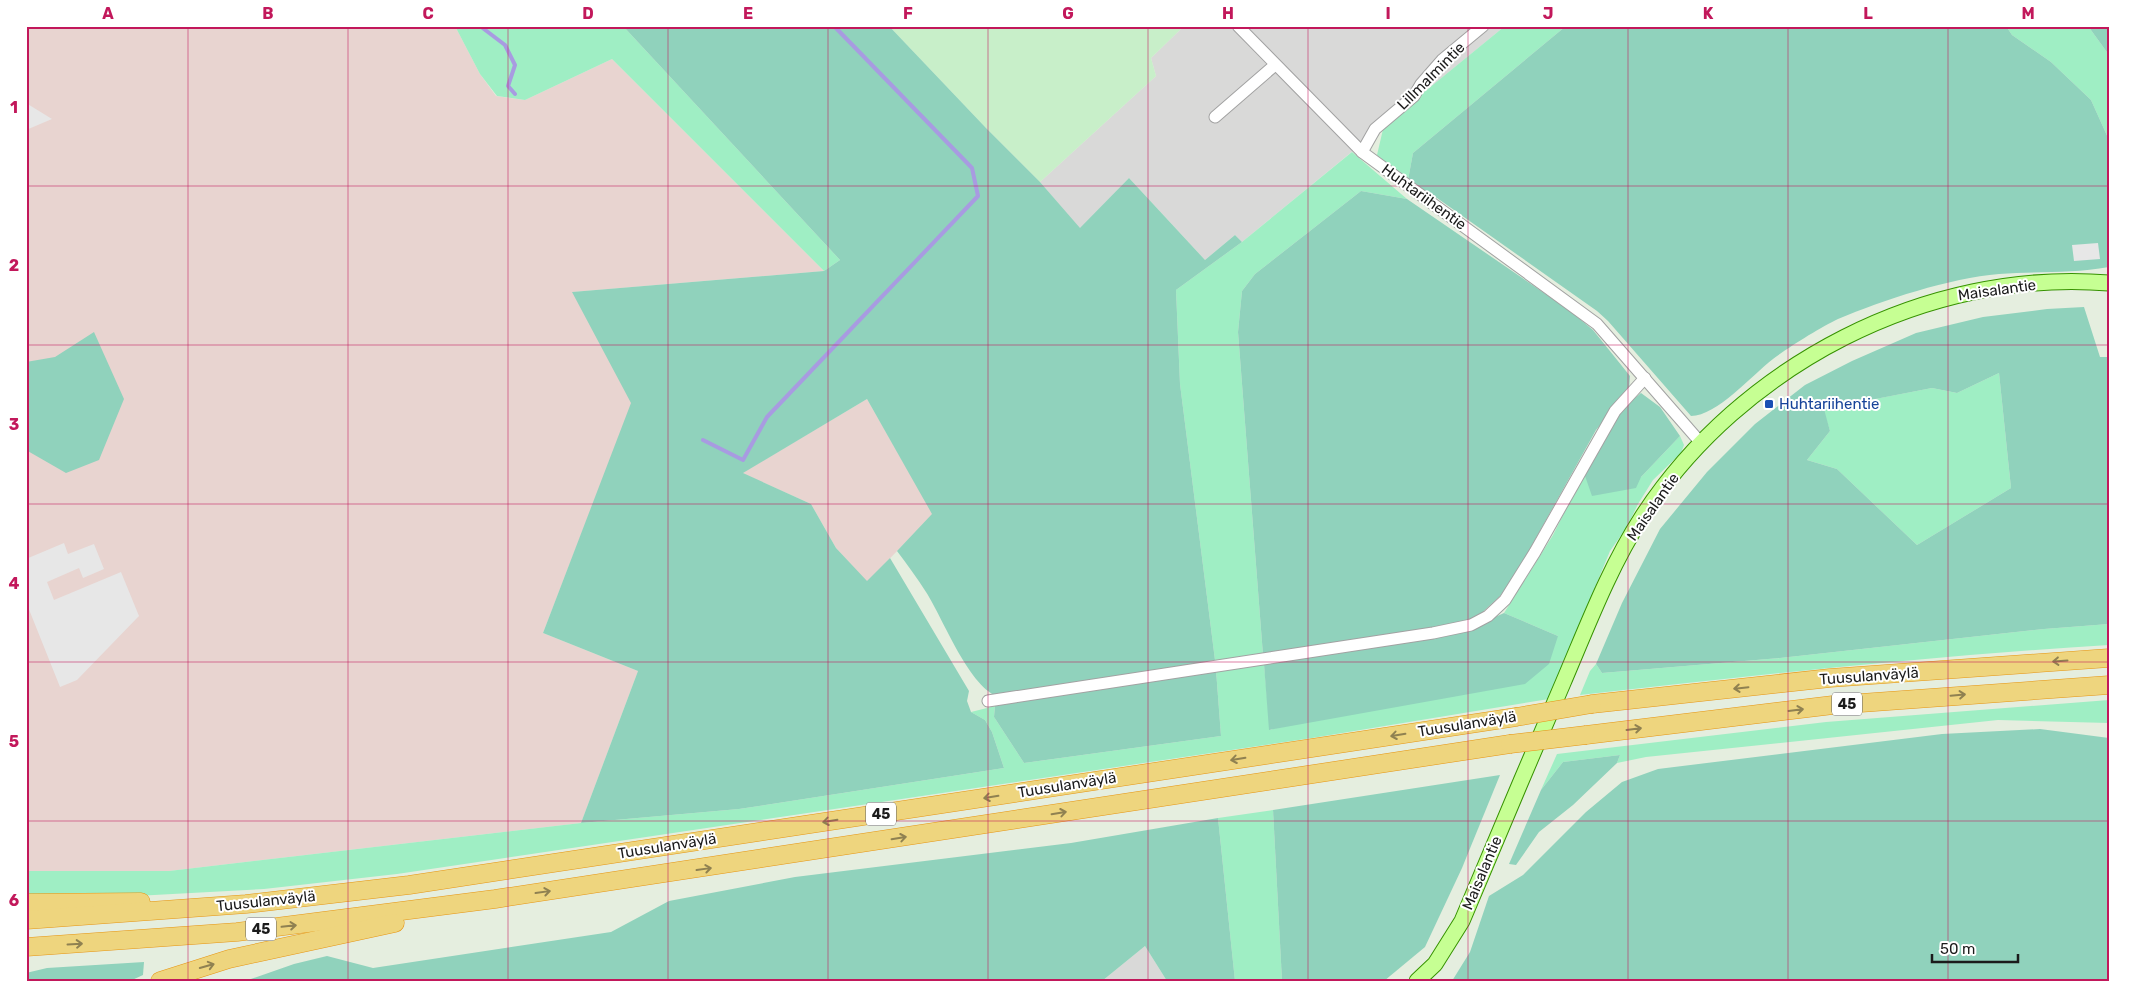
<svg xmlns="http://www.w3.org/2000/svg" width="2135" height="1007" viewBox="0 0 2135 1007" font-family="Rubik,sans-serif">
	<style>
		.residential { fill: #d9d9d8 }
		.industrial { fill: #e8d4d0 }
		.farmland { fill: #c8efc9 }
		.grass { fill: #9feec4 }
		.forest { fill: #90d2bc; fill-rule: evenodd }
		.parking { fill: #e7e7e7 }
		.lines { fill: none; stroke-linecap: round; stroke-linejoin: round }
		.stream { stroke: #a89be1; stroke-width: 4 }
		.minor-casing { stroke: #a2a2a2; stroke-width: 13 }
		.major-casing { stroke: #369200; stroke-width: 17 }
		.highway-casing { stroke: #e69513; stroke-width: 19 }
		.minor { stroke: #fff; stroke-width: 11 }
		.major { stroke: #c6ff93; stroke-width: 15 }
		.highway { stroke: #eed57e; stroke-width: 18 }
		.highway-bridge-casing { stroke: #e69513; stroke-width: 19; stroke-linecap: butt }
		.highway-bridge { stroke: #eed57e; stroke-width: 18 }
		.oneway { stroke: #8f8151 }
		.grid { fill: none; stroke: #c2185b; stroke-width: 1; stroke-opacity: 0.55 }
		.transit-dot { fill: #1a4fb4; stroke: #fff; stroke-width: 2 }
		.labels { text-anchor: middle; stroke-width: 4; stroke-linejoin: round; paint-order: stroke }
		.shield { fill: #fff; stroke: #5f5f5f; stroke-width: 1 }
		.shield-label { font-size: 14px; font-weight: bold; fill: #1b1b1b }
		.street-label { font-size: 15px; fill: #1b1b1b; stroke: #fff }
		.transit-label { font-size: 15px; fill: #164399; stroke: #fff; text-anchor: start }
		.neatline { fill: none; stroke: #c2185b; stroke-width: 2 }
		.grid-label { font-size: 16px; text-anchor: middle; font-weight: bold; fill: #c2185b }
	</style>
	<rect width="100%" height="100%" fill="#e5eedf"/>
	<!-- residential -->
	<g class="residential">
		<polygon points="1184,26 1505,26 1242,242 1235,235 1205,260 1129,178 1080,229 1040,182 1156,76 1151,58"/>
		<polygon points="1145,946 1167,981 1102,981"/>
	</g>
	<!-- industrial -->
	<g class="industrial">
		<polygon points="26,26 455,26 480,74 496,96 525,100 612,59 824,271 573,292 632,403 543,633 638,671 581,823 169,871 26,871"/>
		<polygon points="867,399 933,514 867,582 836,548 811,504 742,473"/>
	</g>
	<!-- farmland -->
	<polygon class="farmland" points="889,26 1184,26 1151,58 1156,76 1040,182 986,128"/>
	<!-- grass -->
	<g class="grass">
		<polygon points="455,26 623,26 840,260 824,271 612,59 525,100 497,96 480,74"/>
		<polygon points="1505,26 1566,26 1413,153 1408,180 1377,155 1384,125"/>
		<polygon points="2006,26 2088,26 2109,55 2109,140 2091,100 2051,62 2012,35"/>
		<polygon points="1352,152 1407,199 1361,191 1255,274 1242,291 1238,332 1263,655 1215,660 1180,384 1176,290 1242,242"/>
		<polygon points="1999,373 2011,488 1917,545 1837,469 1807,460 1830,431 1823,409 1932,388 1957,393"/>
		<polygon points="1680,436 1684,445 1681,453 1653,480 1638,504 1627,527 1610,551 1549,699 1312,738 397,874 264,889 117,897 26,895 26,871 169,871 581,823 739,809 1004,768 992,732 985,720 971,712 995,706 994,717 1024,763 1221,736 1216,670 1264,664 1270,730 1558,636 1504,613 1553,535 1584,473 1641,477"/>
		<path d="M2109,624v21c-177,11 -353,30 -529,50l10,-24 6,-7 6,9 178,-15 264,-29z"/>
		<polygon points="2109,700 2109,723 1998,720 1646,757 1617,763 1620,755 1563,762 1541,790 1557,754 1826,722"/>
		<polygon points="1273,810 1282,981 1235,981 1218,818"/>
	</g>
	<!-- forest -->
	<g class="forest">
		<path d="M623,26h266l97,102 54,54 40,46 49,-50 76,82 30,-25 7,7 -66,48 4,94 35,276 -215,37c-30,-7 -57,-79 -74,-105 -9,-14 -19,-28 -29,-41l35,-37 -65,-115 -124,74 68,31 25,44 31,33 23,-23 79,133 -2,10 4,11 14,8 7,12 12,36 -265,41 -158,14 57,-152 -95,-38 88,-230 -59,-111 252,-21 16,-11z"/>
		<path d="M1566,26h440l6,9 39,27 40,38 18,40v127c-37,7 -73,4 -110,7 -49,4 -116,26 -161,45 -17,8 -49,28 -65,40 -21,16 -56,57 -82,57l-83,-95 -11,-10 -160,-113 -29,-18 5,-27z"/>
		<polygon points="2088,26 2109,26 2109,55"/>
		<polygon points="1361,191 1407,199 1569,310 1593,330 1630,376 1629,390 1596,430 1516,574 1500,596 1473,621 1263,655 1238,332 1242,291 1255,274"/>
		<path d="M2084,307l16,50h9v267l-65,5 -264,29 -178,15 -6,-9 26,-61 38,-74 47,-57 48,-48 50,-39 47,-24 64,-28 67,-16 64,-8zM1999,373l12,115 -94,57 -80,-76 -30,-9 23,-29 -6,-22 108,-21 25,5z"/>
		<polygon points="94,332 124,399 99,460 66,473 26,450 26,362 55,357"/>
		<polygon points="1641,393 1660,407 1680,436 1641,477 1636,488 1592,496 1584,473 1617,413"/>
		<polygon points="1504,613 1558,636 1549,664 1525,684 1269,730 1264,664 1462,632"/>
		<polygon points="1216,670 1221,736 1024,763 994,717 995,706"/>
		<polygon points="2040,729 2109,738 2109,981 1452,981 1470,952 1489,896 1523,875 1586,812 1622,782 1658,769 1942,734"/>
		<polygon points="1620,755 1617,763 1573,805 1539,832 1516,865 1509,864 1541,790 1563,762"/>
		<polygon points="1500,775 1462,868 1425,947 1384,981 1282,981 1273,810"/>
		<polygon points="1218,818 1235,981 1167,981 1145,946 1102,981 245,981 294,964 327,956 373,968 611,932 669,901 795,877 1071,843"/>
		<polygon points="144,962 143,975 130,981 26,981 26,973 47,968"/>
	</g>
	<!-- parking -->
	<g class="parking">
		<polygon points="26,103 52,119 26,130"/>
		<polygon points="2098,243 2100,259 2074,261 2072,245"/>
		<polygon points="64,543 68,554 94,544 104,569 83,578 79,568 47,582 54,600 121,572 139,616 77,680 60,687 26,602 26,559"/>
	</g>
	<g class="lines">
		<!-- stream -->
		<g class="stream">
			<polyline points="480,26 505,45 515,65 508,86 515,94"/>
			<polyline points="703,440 743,460 767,417 978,196 972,168 834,26"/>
		</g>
		<!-- minor casing -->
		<g class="minor-casing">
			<g id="minor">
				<polyline points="1238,26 1362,152 1597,324 1701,443"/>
				<polyline points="1215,117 1275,65"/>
				<polyline points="1362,152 1375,129 1414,96 1421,84 1442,60 1483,26"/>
				<polyline points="988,701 1433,633 1471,625 1488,616 1505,600 1535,552 1615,411 1645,378"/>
			</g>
		</g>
		<!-- major casing -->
		<g class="major-casing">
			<path id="major" d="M1417,981l18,-17 27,-43c33,-79 67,-159 101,-238 24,-56 46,-115 79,-166 99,-152 285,-249 467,-234"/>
		</g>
		<!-- highway casing -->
		<g class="highway-casing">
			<g id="highway">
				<polyline points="1592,704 1830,678 2109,658"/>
				<polyline points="1586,735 1833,705 2109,685"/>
				<polyline points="26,903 141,902"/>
				<polyline points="26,920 246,904 409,885 1516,717"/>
				<polyline points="26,947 237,932 495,899 1510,744"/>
				<polyline points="160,981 229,959 395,923"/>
			</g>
		</g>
		<!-- minor -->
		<use href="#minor" class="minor"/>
		<!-- major -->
		<use href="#major" class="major"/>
		<!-- highway -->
		<use href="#highway" class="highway"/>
		<!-- highway-bridge casing -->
		<g class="highway-bridge-casing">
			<g id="highway-bridge">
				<polyline points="1516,717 1592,704"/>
				<polyline points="1510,744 1586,735"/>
			</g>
		</g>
		<!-- highway-bridge -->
		<use href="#highway-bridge" class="highway-bridge"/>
	</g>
	<!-- one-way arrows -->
	<defs><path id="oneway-shaft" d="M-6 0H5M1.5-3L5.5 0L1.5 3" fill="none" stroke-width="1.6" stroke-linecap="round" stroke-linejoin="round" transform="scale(1.25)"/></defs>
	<g class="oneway">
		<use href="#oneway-shaft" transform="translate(2060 661) rotate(176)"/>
		<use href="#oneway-shaft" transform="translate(1741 688) rotate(174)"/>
		<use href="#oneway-shaft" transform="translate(1958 695) rotate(-5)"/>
		<use href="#oneway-shaft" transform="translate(1796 710) rotate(-7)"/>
		<use href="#oneway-shaft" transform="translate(1634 729) rotate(-7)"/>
		<use href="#oneway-shaft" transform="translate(1398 735) rotate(171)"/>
		<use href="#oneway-shaft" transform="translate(1238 759) rotate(171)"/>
		<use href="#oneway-shaft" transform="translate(991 797) rotate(171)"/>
		<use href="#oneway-shaft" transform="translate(1059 813) rotate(-9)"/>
		<use href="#oneway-shaft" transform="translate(830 821) rotate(171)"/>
		<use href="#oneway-shaft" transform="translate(899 838) rotate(-9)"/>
		<use href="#oneway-shaft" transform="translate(704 869) rotate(-8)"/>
		<use href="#oneway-shaft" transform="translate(543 892) rotate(-8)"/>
		<use href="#oneway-shaft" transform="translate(289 926) rotate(-6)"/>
		<use href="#oneway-shaft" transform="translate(75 944) rotate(-3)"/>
		<use href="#oneway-shaft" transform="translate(207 966) rotate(-16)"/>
	</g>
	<!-- grid -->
	<path class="grid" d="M188,26v955M348,26v955M508,26v955M668,26v955M828,26v955M988,26v955M1148,26v955M1308,26v955M1468,26v955M1628,26v955M1788,26v955M1948,26v955M26,186h2083M26,345h2083M26,504h2083M26,662h2083M26,821h2083"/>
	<!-- markers -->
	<rect class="transit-dot" x="1764" y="399" width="10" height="10" rx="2.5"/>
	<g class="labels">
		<!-- shield labels -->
		<g class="shield">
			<rect x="1832" y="692.5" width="30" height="23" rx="4"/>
			<rect x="866" y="802.5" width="30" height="23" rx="4"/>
			<rect x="246" y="917.5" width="30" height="23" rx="4"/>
		</g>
		<g class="shield-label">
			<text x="1847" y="709">45</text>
			<text x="881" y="819">45</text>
			<text x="261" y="934">45</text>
		</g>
		<!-- street labels -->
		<g class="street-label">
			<text transform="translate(1431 76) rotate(-45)" y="5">Lillmalmintie</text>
			<text transform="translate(1424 197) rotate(36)" y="5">Huhtariihentie</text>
			<text transform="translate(1997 290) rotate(-8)" y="5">Maisalantie</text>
			<text transform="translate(1653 507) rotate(-55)" y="5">Maisalantie</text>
			<text transform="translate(1869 676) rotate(-4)" y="5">Tuusulanväylä</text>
			<text transform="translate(1467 724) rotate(-9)" y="5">Tuusulanväylä</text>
			<text transform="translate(1067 785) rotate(-9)" y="5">Tuusulanväylä</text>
			<text transform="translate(667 846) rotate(-9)" y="5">Tuusulanväylä</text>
			<text transform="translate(1482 873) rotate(-67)" y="5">Maisalantie</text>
			<text transform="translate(266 901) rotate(-6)" y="5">Tuusulanväylä</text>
		</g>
		<!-- transit labels -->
		<g class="transit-label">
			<text x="1779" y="409">Huhtariihentie</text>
		</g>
	</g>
	<!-- border -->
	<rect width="2135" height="1007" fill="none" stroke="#ffffff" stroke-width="55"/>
	<!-- scale -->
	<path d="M1932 954v8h86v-8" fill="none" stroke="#1b1b1b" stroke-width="2.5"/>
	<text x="1940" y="954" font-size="15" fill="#1b1b1b" stroke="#ffffff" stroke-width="4" paint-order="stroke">50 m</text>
	<rect x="28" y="28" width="2080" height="952" class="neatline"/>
	<g class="grid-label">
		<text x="108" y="19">A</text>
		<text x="268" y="19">B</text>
		<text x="428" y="19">C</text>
		<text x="588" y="19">D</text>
		<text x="748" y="19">E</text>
		<text x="908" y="19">F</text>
		<text x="1068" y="19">G</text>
		<text x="1228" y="19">H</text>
		<text x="1388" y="19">I</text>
		<text x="1548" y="19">J</text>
		<text x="1708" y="19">K</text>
		<text x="1868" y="19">L</text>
		<text x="2028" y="19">M</text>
		<text x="14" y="113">1</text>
		<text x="14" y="271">2</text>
		<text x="14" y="430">3</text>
		<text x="14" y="589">4</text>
		<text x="14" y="747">5</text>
		<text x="14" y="906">6</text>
	</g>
</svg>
